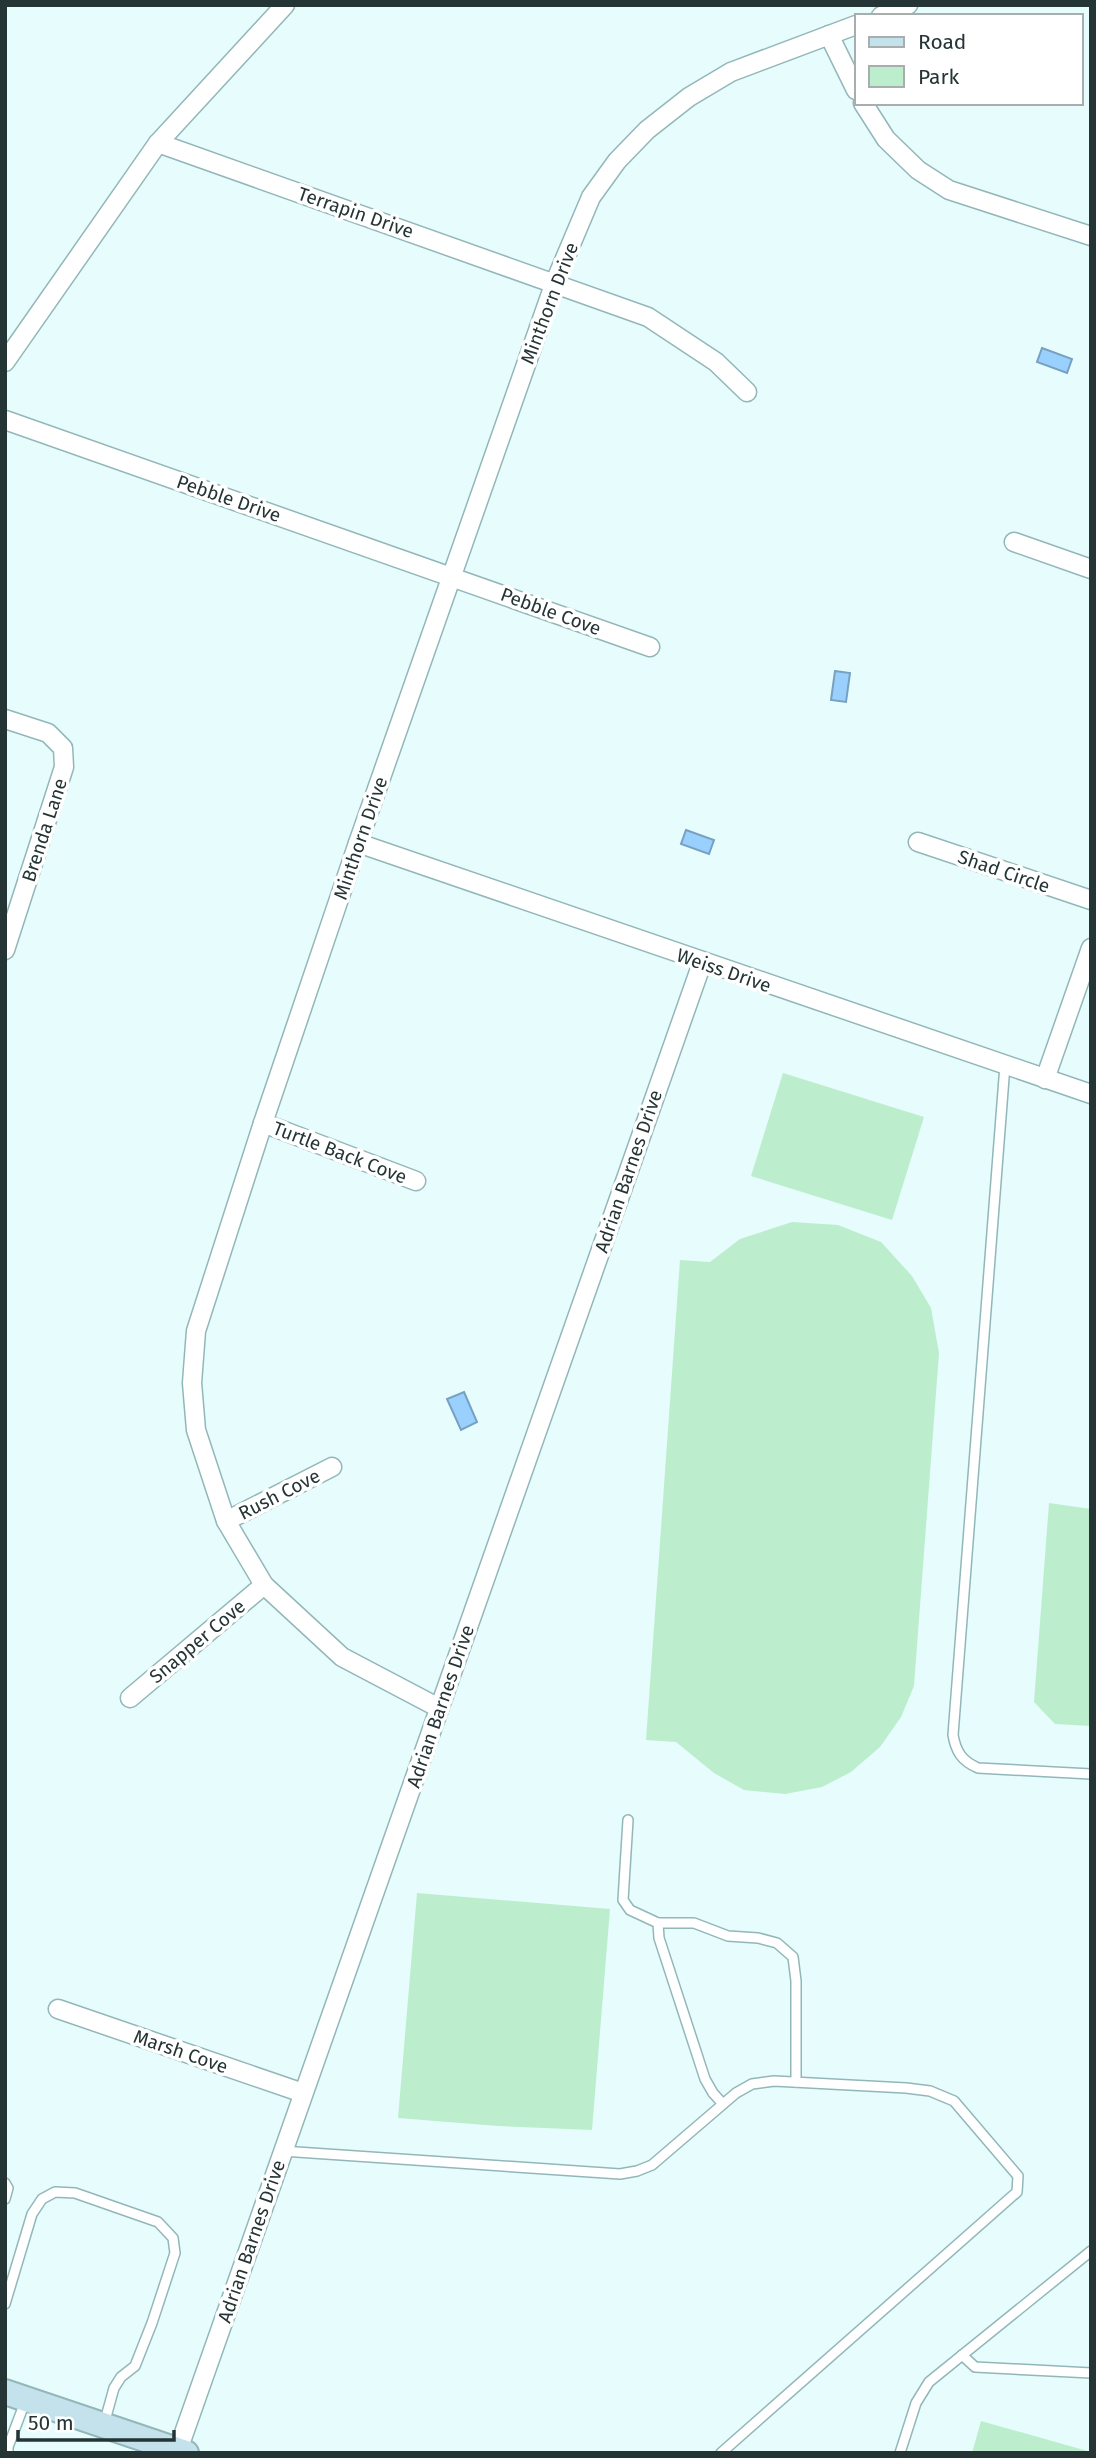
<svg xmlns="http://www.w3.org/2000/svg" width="1096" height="2458" viewBox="0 0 1096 2458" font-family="'Fira Sans',sans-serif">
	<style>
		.green { fill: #bceecd }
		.water { fill: #9ad0fd; stroke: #77a1c1; stroke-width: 2 }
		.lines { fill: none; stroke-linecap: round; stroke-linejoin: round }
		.lane-casing { stroke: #93b7b9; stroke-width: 12 }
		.street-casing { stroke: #93b7b9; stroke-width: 21 }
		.secondary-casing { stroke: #93b7b9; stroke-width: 28 }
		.lane { stroke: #fff; stroke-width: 9 }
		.street { stroke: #fff; stroke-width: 18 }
		.secondary { stroke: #c3e2ec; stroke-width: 24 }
		.labels { text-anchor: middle; stroke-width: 7; stroke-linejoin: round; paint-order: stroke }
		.street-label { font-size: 19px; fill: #253434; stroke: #fff }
	</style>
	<rect width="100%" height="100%" fill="#e6fcfd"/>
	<!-- green -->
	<g class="green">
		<polygon points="783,1073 924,1117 892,1220 751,1176"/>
		<polygon points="792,1222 838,1225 881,1242 912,1276 931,1308 939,1353 914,1686 901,1717 880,1747 851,1772 822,1787 785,1794 744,1790 714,1773 676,1742 646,1740 680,1260 710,1262 740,1239"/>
		<polygon points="1049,1503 1091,1509 1091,1726 1055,1724 1034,1702"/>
		<polygon points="417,1893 610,1909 592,2130 498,2126 398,2118"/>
		<polygon points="981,2421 1091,2452 1091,2453 972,2453"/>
	</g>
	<!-- water -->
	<g class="water">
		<polygon points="1042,348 1072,359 1067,373 1037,362"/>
		<polygon points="835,671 850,673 846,702 831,700"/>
		<polygon points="686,830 714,840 709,854 681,844"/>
		<polygon points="464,1392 477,1422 461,1430 447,1399"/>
	</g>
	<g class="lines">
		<!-- lane casing -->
		<g class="lane-casing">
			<g id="lane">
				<path d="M1005,1065l-52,670c3,17 9,26 25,33l113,6"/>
				<polyline points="628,1820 623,1900 630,1910 658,1923"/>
				<polyline points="723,2104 713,2093 705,2079 659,1938 658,1923 694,1923 728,1936 758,1938 777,1943 793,1957 796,1981 796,2082"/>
				<polyline points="282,2151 620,2174 637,2171 652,2165 736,2093 752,2084 774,2081 906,2088 930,2091 954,2101 1018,2176 1017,2192 721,2453"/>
				<polyline points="5,2183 8,2188 5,2199"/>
				<polyline points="5,2304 32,2214 42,2199 55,2192 75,2193 158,2222 173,2238 175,2253 152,2323 135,2366 121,2377 114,2388 104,2424"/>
				<polyline points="962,2355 975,2367 1091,2373"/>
				<polyline points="8,2453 8,2447 25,2402"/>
				<polyline points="900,2453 916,2403 929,2382 1091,2251"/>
			</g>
		</g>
		<!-- street casing -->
		<g class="street-casing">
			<g id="street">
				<polyline points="881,16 908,5"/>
				<polyline points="829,35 856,90"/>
				<polyline points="863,103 886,139 918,170 949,190 1091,236"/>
				<polyline points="158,143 648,317 716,362 747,392"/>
				<polyline points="5,362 158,143 285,5"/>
				<polyline points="5,420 650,647"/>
				<polyline points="1014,542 1091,569"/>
				<polyline points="5,719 48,733 63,748 64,767 5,950"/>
				<polyline points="918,842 1091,900"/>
				<polyline points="358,843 1091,1094"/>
				<polyline points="1045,1079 1091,948"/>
				<polyline points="263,1123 416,1181"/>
				<polyline points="226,1521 332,1467"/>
				<polyline points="130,1698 264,1585"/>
				<polyline points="439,1708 342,1657 264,1585 226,1521 196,1430 192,1383 196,1331 263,1123 358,843 555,282 591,197 617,161 647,130 689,97 731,72 856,25"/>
				<polyline points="58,2009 303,2093"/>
				<polyline points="178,2450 702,963"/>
			</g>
		</g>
		<!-- secondary casing -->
		<g class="secondary-casing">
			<polyline id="secondary" points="5,2392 186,2453"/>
		</g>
		<!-- lane -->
		<use href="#lane" class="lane"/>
		<!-- street -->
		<use href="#street" class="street"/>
		<!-- secondary -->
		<use href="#secondary" class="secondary"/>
	</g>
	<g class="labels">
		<!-- street labels -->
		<g class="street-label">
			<text transform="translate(356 212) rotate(19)" y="7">Terrapin Drive</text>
			<text transform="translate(549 303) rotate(-69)" y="7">Minthorn Drive</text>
			<text transform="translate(229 498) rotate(19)" y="7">Pebble Drive</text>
			<text transform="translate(551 611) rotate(20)" y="7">Pebble Cove</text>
			<text transform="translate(44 830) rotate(-72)" y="7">Brenda Lane</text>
			<text transform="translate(360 838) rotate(-71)" y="7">Minthorn Drive</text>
			<text transform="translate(1004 871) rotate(19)" y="7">Shad Circle</text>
			<text transform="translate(724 970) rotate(19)" y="7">Weiss Drive</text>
			<text transform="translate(340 1152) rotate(21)" y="7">Turtle Back Cove</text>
			<text transform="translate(628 1171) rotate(-71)" y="7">Adrian Barnes Drive</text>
			<text transform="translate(279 1494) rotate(-27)" y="7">Rush Cove</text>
			<text transform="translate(197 1641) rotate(-40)" y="7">Snapper Cove</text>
			<text transform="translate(440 1706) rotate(-71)" y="7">Adrian Barnes Drive</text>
			<text transform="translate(181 2051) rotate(19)" y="7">Marsh Cove</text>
			<text transform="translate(251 2241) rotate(-71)" y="7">Adrian Barnes Drive</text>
		</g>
	</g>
	<!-- border -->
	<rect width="1096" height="2458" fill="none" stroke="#253434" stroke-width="14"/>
	<!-- legend -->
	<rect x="855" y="14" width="228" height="91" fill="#ffffff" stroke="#a8aeae" stroke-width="2"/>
	<rect x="869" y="37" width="35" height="10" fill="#c3e2ec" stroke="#a8aeae" stroke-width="2"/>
	<text x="918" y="49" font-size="21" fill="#253434">Road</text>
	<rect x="869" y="66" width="35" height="21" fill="#bceecd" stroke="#a8aeae" stroke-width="2"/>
	<text x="918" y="84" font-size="21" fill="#253434">Park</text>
	<!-- scale -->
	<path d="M18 2430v10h156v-10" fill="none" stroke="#253434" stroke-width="3.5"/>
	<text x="28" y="2430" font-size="21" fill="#253434" stroke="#ffffff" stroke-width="5" paint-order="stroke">50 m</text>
</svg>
